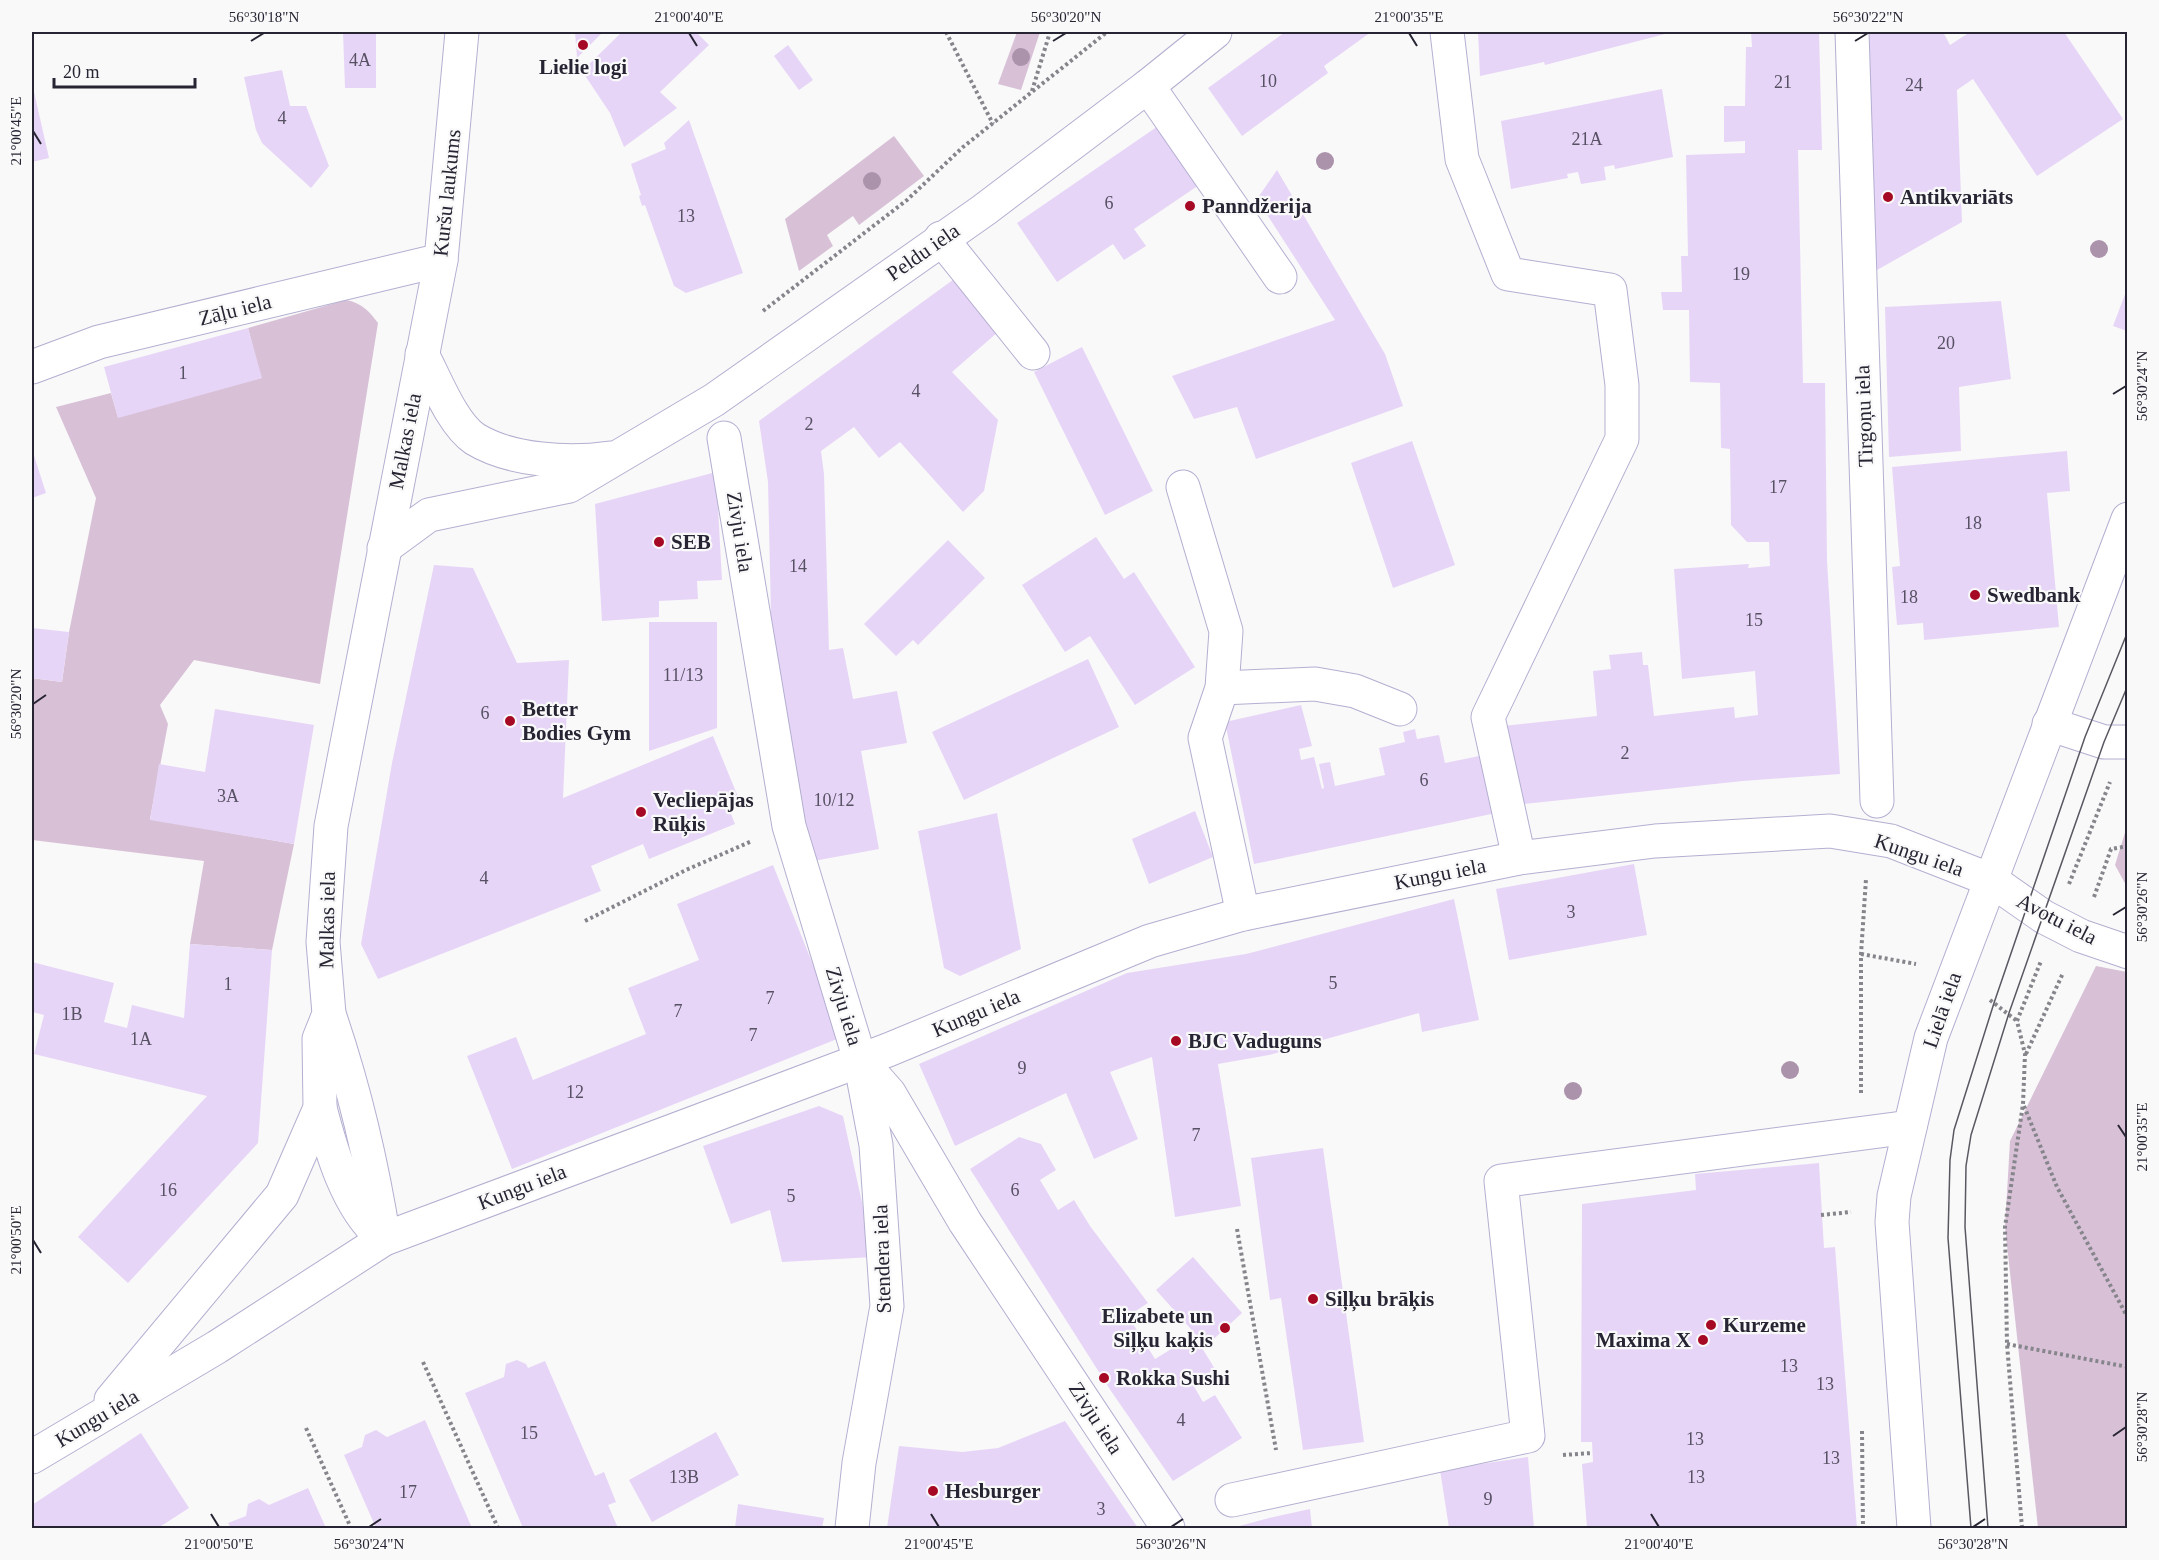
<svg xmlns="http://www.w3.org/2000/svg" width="2159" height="1560" viewBox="0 0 2159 1560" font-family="'Times New Roman',serif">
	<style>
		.green { fill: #d8c1d7 }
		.building { fill: #e7d5f7 }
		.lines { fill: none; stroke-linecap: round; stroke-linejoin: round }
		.minor-casing { stroke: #b3afd1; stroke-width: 35 }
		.path { stroke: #86858c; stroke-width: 4; stroke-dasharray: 3 3; stroke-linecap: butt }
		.minor { stroke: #fff; stroke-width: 33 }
		.tram { stroke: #595862; stroke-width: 1.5 }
		.tree { fill: #ac93ac }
		.ticks { fill: none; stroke: #272533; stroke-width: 2 }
		.poi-dot { fill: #a50924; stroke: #f9f9f9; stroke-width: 2 }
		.labels { text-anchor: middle; stroke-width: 4.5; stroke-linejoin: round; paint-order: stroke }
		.number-label { font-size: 18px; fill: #575164 }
		.poi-label { font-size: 21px; font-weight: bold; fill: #272533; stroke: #f9f9f9; text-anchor: start }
		.street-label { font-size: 21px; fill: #272533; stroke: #f9f9f9 }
		.neatline { fill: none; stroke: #272533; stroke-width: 2 }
		.ticks-label { font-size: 15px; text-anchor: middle; fill: #272533 }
	</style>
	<rect width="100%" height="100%" fill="#f9f9f9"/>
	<!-- green -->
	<g class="green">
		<polygon points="1017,32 1040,32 1021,90 998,84"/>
		<polygon points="894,136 924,176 859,225 853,216 827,235 833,246 799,271 785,219"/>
		<path d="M346,300c16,3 23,11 32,23l-58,361 -126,-24 -34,45 8,19 -18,95 144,25 -22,106 -82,-6 14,-83 -172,-21v-162l30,4 7,-50 27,-134 -40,-91 55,-14 7,24 143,-39 -13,-50z"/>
		<polygon points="2127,826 2127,887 2115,865"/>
		<polygon points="2096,966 2127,972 2127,1528 2038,1528 2005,1227 2010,1141"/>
	</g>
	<!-- building -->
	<g class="building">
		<polygon points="343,32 376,32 376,88 345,88"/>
		<polygon points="575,32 603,32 577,58"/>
		<polygon points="622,32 696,32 709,45 660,92 677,108 624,147 610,113 582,71"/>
		<polygon points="1285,32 1371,32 1324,66 1328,73 1242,136 1208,88"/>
		<polygon points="1478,32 1673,32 1545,65 1544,62 1480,76"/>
		<polygon points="1751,32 1819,32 1822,150 1798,150 1803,383 1825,383 1827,561 1840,774 1743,781 1524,804 1503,726 1597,716 1593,671 1611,669 1609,655 1642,652 1643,665 1648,665 1654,716 1734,707 1735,718 1758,715 1755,671 1682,679 1674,569 1749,564 1748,568 1770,566 1769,542 1747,542 1731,525 1730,449 1721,448 1720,383 1690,382 1689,310 1663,310 1661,292 1682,292 1681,256 1688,256 1686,155 1745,153 1745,141 1724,142 1724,106 1745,106 1746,47 1752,47"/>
		<polygon points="1860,32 1943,32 1950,45 1970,32 2064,32 2123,119 2037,176 1973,79 1957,90 1962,222 1870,274"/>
		<polygon points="788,45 813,80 799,90 774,56"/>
		<polygon points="282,70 290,106 306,106 329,166 311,188 262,143 256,130 244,77"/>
		<polygon points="32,83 49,158 32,162"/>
		<polygon points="1662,89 1673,157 1615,169 1614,165 1604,167 1606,180 1581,184 1578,172 1567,174 1568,178 1511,189 1501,121"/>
		<polygon points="689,120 743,273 686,293 674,286 645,205 642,206 639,196 641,195 631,164 666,149 664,143"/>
		<polygon points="1161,124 1202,183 1134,229 1146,246 1124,260 1113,244 1057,282 1017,223"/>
		<polygon points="1277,170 1385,354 1403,406 1256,459 1237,407 1194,419 1172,376 1335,320 1257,199"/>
		<polygon points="961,274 998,332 952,372 998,420 984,491 963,512 900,442 879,458 854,427 821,451 824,474 829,650 843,648 853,699 897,691 907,743 861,751 879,849 808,862 772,659 768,482 759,421"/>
		<polygon points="2127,289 2127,331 2113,326"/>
		<polygon points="2001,301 2011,379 1959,387 1961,451 1889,457 1885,307"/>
		<polygon points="248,328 262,378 118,418 104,367"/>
		<polygon points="1082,347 1153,491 1105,515 1034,372"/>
		<polygon points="1412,441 1455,565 1393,588 1351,463"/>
		<polygon points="32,449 46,493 32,498"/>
		<polygon points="2067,451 2070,491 2047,493 2059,627 1924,640 1923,623 1897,625 1892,567 1900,566 1892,467"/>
		<polygon points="716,472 722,580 697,581 698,599 659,601 659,617 602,621 595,504"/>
		<polygon points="1096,537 1124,579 1134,572 1195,667 1135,705 1090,636 1065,652 1022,585"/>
		<polygon points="948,540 985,578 918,645 913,640 896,656 864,624"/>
		<polygon points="434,565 473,568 517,663 569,660 563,798 713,736 741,804 729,809 735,824 649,859 643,844 591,866 601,891 378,979 361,944 392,763"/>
		<polygon points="649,622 717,622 717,728 649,751"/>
		<polygon points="32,628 69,632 62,682 32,678"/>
		<polygon points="1088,659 1119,727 964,800 932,732"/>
		<polygon points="1301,705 1312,746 1299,749 1301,760 1314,757 1322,789 1324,788 1319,764 1330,762 1335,786 1385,775 1379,748 1405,742 1403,732 1415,729 1417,739 1439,735 1445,763 1484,755 1496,813 1254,864 1225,722"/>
		<polygon points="215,709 314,725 294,844 150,820 159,764 205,772"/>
		<polygon points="1195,811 1213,857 1149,884 1132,839"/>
		<polygon points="997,813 1021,949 960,976 944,968 918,831"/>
		<polygon points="1634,864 1647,935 1509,960 1496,889"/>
		<polygon points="773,865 842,1037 512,1169 467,1056 516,1037 533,1080 646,1034 628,988 699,960 677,904"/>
		<polygon points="1454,899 1479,1020 1422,1032 1419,1013 1269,1055 1218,1064 1241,1206 1175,1217 1152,1057 1110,1072 1138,1139 1094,1159 1066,1093 955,1146 919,1064 1127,973 1246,954"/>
		<polygon points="190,944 272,950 258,1143 128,1283 78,1237 207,1096 34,1054 44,1015 32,1012 32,962 114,983 104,1022 127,1028 132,1005 184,1018"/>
		<polygon points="819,1106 843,1116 874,1257 782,1262 770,1210 731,1224 703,1146"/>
		<polygon points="1019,1137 1041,1144 1056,1170 1040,1180 1058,1210 1074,1200 1090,1226 1148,1303 1128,1316 1155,1359 1194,1335 1215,1369 1192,1383 1203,1402 1215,1395 1242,1438 1173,1481 1111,1391 970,1169"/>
		<polygon points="1323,1148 1364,1442 1303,1450 1281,1298 1270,1300 1251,1158"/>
		<polygon points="1819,1163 1824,1248 1835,1247 1857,1528 1587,1528 1582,1464 1593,1462 1592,1442 1581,1442 1582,1204 1696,1190 1695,1174"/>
		<polygon points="1193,1257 1242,1313 1206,1346 1156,1290"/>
		<polygon points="517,1360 526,1364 528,1368 545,1361 595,1476 604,1472 616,1502 608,1505 618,1528 523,1528 465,1393 504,1377 506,1364"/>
		<polygon points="425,1420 472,1528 376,1528 344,1455 362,1447 365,1435 376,1430 387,1437"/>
		<polygon points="1065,1421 1138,1528 887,1528 899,1446 962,1452 998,1448"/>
		<polygon points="716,1432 739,1475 652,1522 629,1480"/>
		<polygon points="141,1433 189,1508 158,1528 32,1528 32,1505"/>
		<polygon points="1528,1457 1534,1528 1449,1528 1440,1470"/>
		<polygon points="308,1488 326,1528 231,1528 228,1523 246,1516 248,1504 259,1499 269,1505"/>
		<polygon points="738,1504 824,1518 822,1528 735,1528"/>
		<polygon points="1310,1509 1312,1528 1232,1528 1269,1518"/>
	</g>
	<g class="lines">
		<!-- minor casing -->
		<g class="minor-casing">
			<g id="minor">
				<polyline points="1447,32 1462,159 1508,274 1610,290 1622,385 1622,439 1488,717 1519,858"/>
				<polyline points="1852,32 1877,801"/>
				<polyline points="1148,86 1280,277"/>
				<polyline points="941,238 1033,353"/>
				<path d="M422,354c13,24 30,70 53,85 36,22 95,25 135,19"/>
				<polyline points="32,367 99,342 441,260"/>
				<polyline points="724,438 789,826 860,1060 889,1093 965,1222 1168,1528"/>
				<polyline points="1183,487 1226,631 1222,688 1205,738 1243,914"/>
				<polyline points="384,548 429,515 569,486 714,400 984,210 1148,86 1215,32"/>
				<polyline points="1222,688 1315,684 1355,691 1400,709"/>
				<polyline points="2049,724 2104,742 2128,742"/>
				<path d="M329,1014c25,73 43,149 55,225"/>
				<path d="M320,1108c11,42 27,99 61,128"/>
				<polyline points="111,1400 282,1195 320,1108 319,1039 329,1014 323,942 331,826 441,260 462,32"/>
				<polyline points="32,1457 217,1347 384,1239 888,1050 1150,941 1243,914 1519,858 1655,841 1830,831 1891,841 1991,880 2044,917 2081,936 2128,952"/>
				<polyline points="1232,1500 1528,1436 1501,1181 1910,1127"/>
				<polyline points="852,1528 859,1463 887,1306 876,1145 860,1060"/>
				<polyline points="1914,1528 1892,1222 1894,1196 1931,1038 2128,519"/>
			</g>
		</g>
		<!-- path -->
		<g class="path">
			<polyline points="946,32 993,124"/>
			<polyline points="1032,91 1050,32"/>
			<polyline points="763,311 907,200 963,147 1107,32"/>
			<polyline points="2069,884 2110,782"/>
			<polyline points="2094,897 2111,849 2128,846"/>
			<polyline points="585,921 686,870 752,841"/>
			<polyline points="1861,954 1916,964"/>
			<polyline points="1990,1000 2017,1021"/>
			<polyline points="2026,1054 2063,973"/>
			<polyline points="1861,1093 1861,954 1866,879"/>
			<polyline points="2024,1106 2057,1187 2128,1318"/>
			<polyline points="1821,1215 1851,1212"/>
			<polyline points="1237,1229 1276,1450"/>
			<polyline points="2007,1344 2128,1367"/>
			<polyline points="423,1362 498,1528"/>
			<polyline points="306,1428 351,1528"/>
			<polyline points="1862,1431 1863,1528"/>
			<polyline points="1563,1455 1592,1453"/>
			<polyline points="2022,1528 2007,1344 2005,1227 2023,1104 2025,1054 2017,1021 2041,961"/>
		</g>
		<!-- minor -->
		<use href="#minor" class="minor"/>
		<!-- tram -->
		<g class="tram">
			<polyline points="1971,1528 1948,1238 1950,1160 1954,1130 1994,1003 2085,737 2128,631"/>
			<polyline points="1988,1528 1965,1227 1966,1166 1971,1135 2009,1013 2104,742 2128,685"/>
		</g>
	</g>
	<!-- trees -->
	<g class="tree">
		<circle cx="1021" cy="57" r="9"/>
		<circle cx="1325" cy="161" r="9"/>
		<circle cx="872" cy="181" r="9"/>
		<circle cx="2099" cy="249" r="9"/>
		<circle cx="1790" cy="1070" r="9"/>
		<circle cx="1573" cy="1091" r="9"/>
	</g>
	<!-- ticks -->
	<path class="ticks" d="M689,33l8,13M1409,33l8,13M251,41l13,-8M1053,41l13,-8M1855,41l13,-8M33,131l8,13M2113,394l13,-8M33,704l13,-9M2113,915l13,-8M2118,1125l8,12M33,1240l8,13M2113,1436l13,-9M211,1514l8,13M931,1514l8,13M1651,1514l8,13M369,1527l12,-8M1171,1527l12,-8M1973,1527l12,-8"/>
	<!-- markers -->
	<g class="poi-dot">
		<circle cx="583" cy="45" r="6"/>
		<circle cx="1888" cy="197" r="6"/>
		<circle cx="1190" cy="206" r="6"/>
		<circle cx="659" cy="542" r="6"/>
		<circle cx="1975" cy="595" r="6"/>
		<circle cx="510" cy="721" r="6"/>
		<circle cx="641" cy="812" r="6"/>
		<circle cx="1176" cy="1041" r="6"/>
		<circle cx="1313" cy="1299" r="6"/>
		<circle cx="1711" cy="1325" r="6"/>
		<circle cx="1225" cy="1328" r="6"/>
		<circle cx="1703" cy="1340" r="6"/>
		<circle cx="1104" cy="1378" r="6"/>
		<circle cx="933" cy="1491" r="6"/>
	</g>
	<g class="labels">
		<!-- number labels -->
		<g class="number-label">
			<text x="360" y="66">4A</text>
			<text x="1268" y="87">10</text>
			<text x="1783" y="88">21</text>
			<text x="1914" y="91">24</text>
			<text x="282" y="124">4</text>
			<text x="1587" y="145">21A</text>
			<text x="1109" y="209">6</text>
			<text x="686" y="222">13</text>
			<text x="1741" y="280">19</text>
			<text x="1946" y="349">20</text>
			<text x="183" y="379">1</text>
			<text x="916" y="397">4</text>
			<text x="809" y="430">2</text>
			<text x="1778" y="493">17</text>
			<text x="1973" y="529">18</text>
			<text x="798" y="572">14</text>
			<text x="1909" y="603">18</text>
			<text x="1754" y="626">15</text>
			<text x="683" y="681">11/13</text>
			<text x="485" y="719">6</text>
			<text x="1625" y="759">2</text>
			<text x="1424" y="786">6</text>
			<text x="228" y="802">3A</text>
			<text x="834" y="806">10/12</text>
			<text x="484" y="884">4</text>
			<text x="1571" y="918">3</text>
			<text x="1333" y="989">5</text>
			<text x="228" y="990">1</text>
			<text x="770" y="1004">7</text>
			<text x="678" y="1017">7</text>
			<text x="72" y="1020">1B</text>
			<text x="753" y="1041">7</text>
			<text x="141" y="1045">1A</text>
			<text x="1022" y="1074">9</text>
			<text x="575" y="1098">12</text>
			<text x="1196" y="1141">7</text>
			<text x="168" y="1196">16</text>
			<text x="1015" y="1196">6</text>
			<text x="791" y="1202">5</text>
			<text x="1789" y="1372">13</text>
			<text x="1825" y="1390">13</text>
			<text x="1181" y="1426">4</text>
			<text x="529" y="1439">15</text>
			<text x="1695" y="1445">13</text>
			<text x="1831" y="1464">13</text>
			<text x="684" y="1483">13B</text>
			<text x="1696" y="1483">13</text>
			<text x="408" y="1498">17</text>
			<text x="1488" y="1505">9</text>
			<text x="1101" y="1515">3</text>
		</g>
		<!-- poi labels -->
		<g class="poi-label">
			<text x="583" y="74" text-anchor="middle">Lielie logi</text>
			<text x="1900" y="204">Antikvariāts</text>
			<text x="1202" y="213">Panndžerija</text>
			<text x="671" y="549">SEB</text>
			<text x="1987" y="602">Swedbank</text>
			<text x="522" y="716">Better<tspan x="522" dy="24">Bodies Gym</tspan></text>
			<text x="653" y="807">Vecliepājas<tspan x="653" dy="24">Rūķis</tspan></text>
			<text x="1188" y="1048">BJC Vaduguns</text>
			<text x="1325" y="1306">Siļķu brāķis</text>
			<text x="1213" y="1323" text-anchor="end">Elizabete un<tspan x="1213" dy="24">Siļķu kaķis</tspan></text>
			<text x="1723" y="1332">Kurzeme</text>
			<text x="1691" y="1347" text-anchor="end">Maxima X</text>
			<text x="1116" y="1385">Rokka Sushi</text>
			<text x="945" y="1498">Hesburger</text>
		</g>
		<!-- street labels -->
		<g class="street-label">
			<text transform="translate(447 193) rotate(-84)" y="7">Kuršu laukums</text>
			<text transform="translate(923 252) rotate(-35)" y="7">Peldu iela</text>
			<text transform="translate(235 310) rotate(-14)" y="7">Zāļu iela</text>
			<text transform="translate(1864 416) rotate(-92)" y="7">Tirgoņu iela</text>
			<text transform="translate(405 441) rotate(-79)" y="7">Malkas iela</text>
			<text transform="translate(740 532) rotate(81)" y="7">Zivju iela</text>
			<text transform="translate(1919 855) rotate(19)" y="7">Kungu iela</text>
			<text transform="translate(1440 874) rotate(-11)" y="7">Kungu iela</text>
			<text transform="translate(2057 919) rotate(27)" y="7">Avotu iela</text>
			<text transform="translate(327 920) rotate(-89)" y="7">Malkas iela</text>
			<text transform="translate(844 1006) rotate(73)" y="7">Zivju iela</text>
			<text transform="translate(1942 1010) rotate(-71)" y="7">Lielā iela</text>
			<text transform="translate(976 1013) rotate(-23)" y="7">Kungu iela</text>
			<text transform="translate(522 1187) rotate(-21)" y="7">Kungu iela</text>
			<text transform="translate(882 1259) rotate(-92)" y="7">Stendera iela</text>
			<text transform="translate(97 1418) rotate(-31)" y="7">Kungu iela</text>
			<text transform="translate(1096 1418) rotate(57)" y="7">Zivju iela</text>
		</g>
	</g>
	<!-- border -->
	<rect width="2159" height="1560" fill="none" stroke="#f9f9f9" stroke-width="66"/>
	<!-- scale -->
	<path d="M54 78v9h141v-9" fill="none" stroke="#272533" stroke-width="3"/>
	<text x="63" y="78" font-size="18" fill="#272533" stroke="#f9f9f9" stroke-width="4.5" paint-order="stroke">20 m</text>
	<rect x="33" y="33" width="2093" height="1494" class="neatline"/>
	<g class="ticks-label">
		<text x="264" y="22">56°30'18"N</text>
		<text x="689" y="22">21°00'40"E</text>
		<text x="1066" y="22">56°30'20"N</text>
		<text x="1409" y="22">21°00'35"E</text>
		<text x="1868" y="22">56°30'22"N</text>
		<text transform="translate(16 131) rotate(-90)" y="5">21°00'45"E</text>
		<text transform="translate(2142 386) rotate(-90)" y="5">56°30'24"N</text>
		<text transform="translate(16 704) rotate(-90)" y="5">56°30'20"N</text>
		<text transform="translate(2142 907) rotate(-90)" y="5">56°30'26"N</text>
		<text transform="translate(2142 1137) rotate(-90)" y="5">21°00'35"E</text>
		<text transform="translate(16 1240) rotate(-90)" y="5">21°00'50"E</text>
		<text transform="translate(2142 1427) rotate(-90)" y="5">56°30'28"N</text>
		<text x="219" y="1549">21°00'50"E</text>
		<text x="369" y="1549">56°30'24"N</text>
		<text x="939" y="1549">21°00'45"E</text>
		<text x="1171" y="1549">56°30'26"N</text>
		<text x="1659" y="1549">21°00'40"E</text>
		<text x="1973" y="1549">56°30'28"N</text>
	</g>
</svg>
